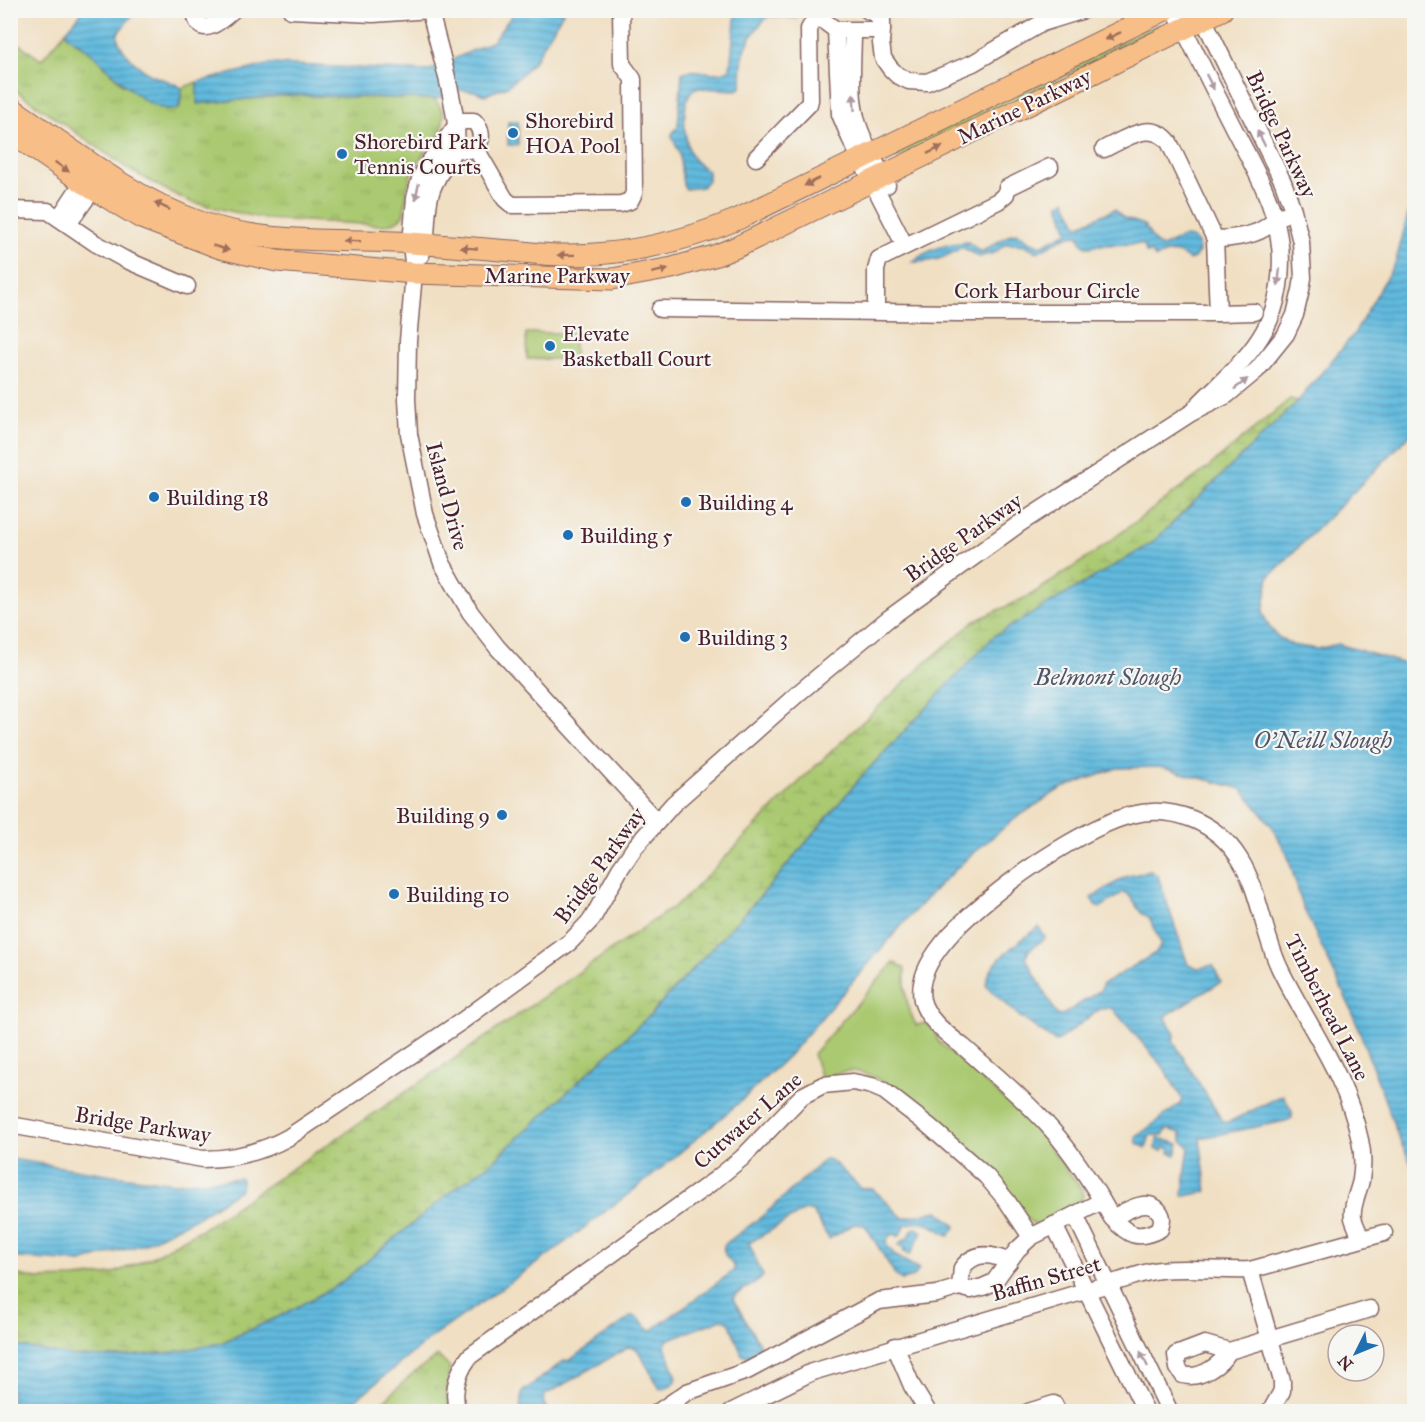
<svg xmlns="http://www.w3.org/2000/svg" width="1425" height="1422" viewBox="0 0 1425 1422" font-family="'IM FELL Great Primer',serif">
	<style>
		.green { fill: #aac971; stroke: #7a744e; stroke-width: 1.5 }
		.wetland { fill: url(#wetland-marsh); stroke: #7a744e; stroke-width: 1.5 }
		.park { fill: url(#park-tufts); stroke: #7a744e; stroke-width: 1.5 }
		.water { fill: url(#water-rules); stroke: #566c84; stroke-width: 1.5 }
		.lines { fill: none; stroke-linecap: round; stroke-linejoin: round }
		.minor-casing { stroke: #846260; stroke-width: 19 }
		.major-casing { stroke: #846260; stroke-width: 23 }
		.minor { stroke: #fff; stroke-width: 16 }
		.major { stroke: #f7be88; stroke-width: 21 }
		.oneway { fill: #a06e5a }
		.oneway2 { fill: #ae9aa0 }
		.poi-dot { fill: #1f6fb2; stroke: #f6f6f2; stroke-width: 2 }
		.labels { text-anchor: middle; stroke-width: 4.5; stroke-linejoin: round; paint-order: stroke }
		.street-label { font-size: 22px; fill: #4a1f2b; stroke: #f6f6f2 }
		.poi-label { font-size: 22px; fill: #4a1f2b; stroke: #f6f6f2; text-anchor: start }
		.water-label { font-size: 24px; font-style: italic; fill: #52556a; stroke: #f6f6f2 }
	</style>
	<defs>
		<pattern id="wetland-marsh" width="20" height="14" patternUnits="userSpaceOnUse" patternTransform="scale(1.5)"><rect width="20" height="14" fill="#aac971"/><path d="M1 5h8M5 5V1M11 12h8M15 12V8" fill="none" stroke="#94ac62"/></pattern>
		<pattern id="park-tufts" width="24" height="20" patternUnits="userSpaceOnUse" patternTransform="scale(1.5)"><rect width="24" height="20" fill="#aac971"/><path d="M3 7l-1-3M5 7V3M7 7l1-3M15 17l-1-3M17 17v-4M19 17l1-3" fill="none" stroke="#94ac62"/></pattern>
		<pattern id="water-rules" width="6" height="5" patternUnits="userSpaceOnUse" patternTransform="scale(1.5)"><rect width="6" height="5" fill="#61bade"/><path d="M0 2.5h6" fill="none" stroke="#5297b4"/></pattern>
	</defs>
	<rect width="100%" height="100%" fill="#f6f6f2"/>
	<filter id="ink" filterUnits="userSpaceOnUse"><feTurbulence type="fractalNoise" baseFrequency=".0167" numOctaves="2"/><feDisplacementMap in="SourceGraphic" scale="12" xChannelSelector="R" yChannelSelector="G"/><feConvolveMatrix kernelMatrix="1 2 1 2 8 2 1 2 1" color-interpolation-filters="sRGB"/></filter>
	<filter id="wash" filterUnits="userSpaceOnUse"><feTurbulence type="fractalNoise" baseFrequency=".008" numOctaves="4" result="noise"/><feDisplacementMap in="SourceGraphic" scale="24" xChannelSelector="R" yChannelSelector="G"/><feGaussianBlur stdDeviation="1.35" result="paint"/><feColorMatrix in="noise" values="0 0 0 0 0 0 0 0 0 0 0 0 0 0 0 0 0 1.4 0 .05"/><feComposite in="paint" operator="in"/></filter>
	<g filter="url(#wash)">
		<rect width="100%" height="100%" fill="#f0dfc2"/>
		<!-- green -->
		<g class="green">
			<polygon points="1158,24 1161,28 897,159 895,152"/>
			<polygon points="526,333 574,333 574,359 527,359"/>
			<path d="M894,962l11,7c-1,21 1,37 11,56l10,-2 9,9 3,9 91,80 52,67 2,7 -3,9 -42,22c-16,-6 -18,-22 -29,-34 -26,-30 -118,-120 -157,-121 -10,-1 -22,5 -31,7l-8,-24z"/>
		</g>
		<!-- wetland -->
		<polygon class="wetland" points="1290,399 1298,401 1151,544 995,636 862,776 767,889 651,1014 491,1163 452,1191 338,1285 292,1311 221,1343 174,1352 118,1357 71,1358 11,1345 10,1273 38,1279 75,1278 112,1274 152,1257 205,1227 428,1077 683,900 804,777 922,666 975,621 1031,595 1090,556 1206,469"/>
		<!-- park -->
		<g class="park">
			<polygon points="66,31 69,37 98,59 122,84 180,106 182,88 197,82 198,104 288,95 435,99 444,113 442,130 426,150 411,174 407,190 404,213 401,218 395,222 383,225 265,219 191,202 170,192 130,170 11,87 10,37 41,60"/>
			<path d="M438,1356l12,12c-3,13 -7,33 3,43l-81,1 39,-37z"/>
		</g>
		<!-- water -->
		<g class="water">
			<path d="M83,11h53l-18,22c-3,15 25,39 38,44 9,4 18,5 26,11l-3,21c-31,6 -62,-33 -82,-51 -9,-9 -21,-15 -30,-23l-1,-4z"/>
			<polygon points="515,11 564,11 534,61 522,74 506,87 490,93 484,95 475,91 460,90 435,99 288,95 197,104 197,82 271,64 428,71 493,41"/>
			<path d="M736,11h60v7l-27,-2c-14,12 -25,29 -27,47 -1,8 0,17 -1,25l-5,2 -41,-2c-15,11 -12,55 -2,70 3,5 10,9 15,13v9l-6,7 -16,2 -3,-4 -4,-33 -7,-15v-3l6,-8 4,-53c15,-7 34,6 48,-4z"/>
			<rect x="508" y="121" width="10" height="24"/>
			<polygon points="1414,192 1414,431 1269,577 1263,613 1268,625 1277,636 1292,645 1317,649 1338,644 1406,664 1414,669 1414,1169 1400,1141 1351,1009 1303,907 1287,854 1271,825 1242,789 1159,767 1117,768 1060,789 1016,818 973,853 939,885 909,917 789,1055 740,1102 652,1176 550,1254 431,1338 342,1411 11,1411 11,1345 71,1356 118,1357 174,1352 221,1343 280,1316 338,1285 452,1191 491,1163 651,1014 767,889 862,776 994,636 1151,544 1298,401 1354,334 1396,261"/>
			<path d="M1065,200l13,26 37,-17 7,8 22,8 11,18 7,4c13,-5 25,-17 36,-4l1,9 -5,6 -5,2c-11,-10 -21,-9 -33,-2l-5,-5h-5l-1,-6 -3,-3 -45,1c-11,6 -15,-2 -19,-10 -15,-1 -28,13 -42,17l-5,-4 -14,-4h-11l-12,9 -15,4 -17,-10c-17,12 -30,15 -50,15 17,-13 33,-18 56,-20l13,10 30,-18 7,-1 11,8 12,5 27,-14 -9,-28z"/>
			<path d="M1150,871l8,5 30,89 11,3 14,-3 8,17 -54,33 -1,3 9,16 -2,7 50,81h6l54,-27 9,16v7l-6,3 -86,17 7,54 -24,4v-4l6,-45 -8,-7v-7l-14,-4 -4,6h-13l-4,13 -9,-5 -1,-6 44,-33 2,-5 -18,-31 -52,-60 -12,1 -44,33 -37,-26 -33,-30c1,-24 35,-46 53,-59l6,11 -17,13 -2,7 31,57 4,1 40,-26 1,-5 55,-33 4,-8 -12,-27 -7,-3 -14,-20 -4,-2 -24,16 -4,-2 -5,-8 34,-21z"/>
			<polygon points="1158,1138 1179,1144 1176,1155 1169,1153 1170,1149 1163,1147 1162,1151 1155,1149"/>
			<polygon points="11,1159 113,1175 175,1183 241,1178 241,1189 198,1217 144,1244 81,1262 18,1258 11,1255"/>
			<path d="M825,1159l6,1 30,28 12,1 30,29 35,-7 18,15 -7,10c-17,-11 -24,-17 -44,-11l-6,12 -6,-3 -4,2 -3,6 1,4 4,3 3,6 25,14 -5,8 -12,3 -6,-4 -31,-51 -11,-1 -25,15 -16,-27 -8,-2 -56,33 14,33c-7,11 -25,12 -30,23l28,48 -1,3 -11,7 -7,-2 -12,-31 -2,-3 -6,-2 -55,21 -2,6 12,31 -1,4 -7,6 -9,2 -23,-40 -8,-2 -84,48 -2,7 6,9h-29l2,-19 42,-31 6,-1 62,-44 7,2 7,10 6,2 80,-58 3,-4c-5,-7 -15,-16 -10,-24l40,-30z"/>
			<polygon points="917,1228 922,1232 910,1255 904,1252 903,1247 899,1245 903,1240 908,1238 913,1229"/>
		</g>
	</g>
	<g filter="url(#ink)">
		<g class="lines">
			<!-- minor casing -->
			<g class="minor-casing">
				<g id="minor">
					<path d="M195,10c2,32 26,11 38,0"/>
					<polyline points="291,10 373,14 430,10"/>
					<polyline points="867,10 882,17 882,30"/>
					<path d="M1175,10c19,40 39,80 59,119 18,35 39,70 45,109 5,30 0,67 -15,93 -16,29 -44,51 -67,75"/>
					<polyline points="817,16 836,30 882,30 881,43 883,58 890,68 897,75 909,81 927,82 973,63 1042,23 1084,10"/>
					<polyline points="836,30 840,114 850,138 905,246"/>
					<path d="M853,31c0,29 -4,62 4,90 6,22 20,43 30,64"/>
					<path d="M455,146c18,13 36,-7 19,-25h-12l-6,5 -29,39 -7,14 -5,19 -4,45 3,30 -6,68 -1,58 2,35 16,80 17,49 28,49 27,35 160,175"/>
					<polyline points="475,147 505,199 512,205 621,204 630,201 634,193 633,79 622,64 621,10"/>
					<polyline points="756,158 809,104 810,100 809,29 820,10"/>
					<polyline points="10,210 48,211 95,243 124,259 187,286"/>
					<polyline points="59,218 83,182"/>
					<polyline points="68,224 93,189"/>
					<path d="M1215,239c13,0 37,-3 48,-10 8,-4 12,-10 20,-14"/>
					<path d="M421,255c8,-19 4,-39 9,-59 4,-19 18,-32 25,-49 8,-23 -19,-109 -25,-136"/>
					<path d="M660,309l299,4h259l-3,-74 -46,-97c-18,-23 -44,-3 -65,7"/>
					<polyline points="876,311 876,270 879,259 998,201 1006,194 1007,188 1050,167"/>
					<polyline points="1218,313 1254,312"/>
					<path d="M10,1125l193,34c31,0 59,-7 86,-22l173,-116 108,-79 22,-23 28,-50 15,-22 38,-43 128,-113 87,-72 131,-95 172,-111 36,-18 30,-25 29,-36 9,-19 6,-25 2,-12 -2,-36 -8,-32 -10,-28 -84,-172"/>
					<polyline points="1075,1215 1170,1412"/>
					<path d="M1112,1218c16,17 25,23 48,11 2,-8 4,-12 -2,-19 -12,-13 -33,2 -46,8 -17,-30 -37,-62 -60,-88 -26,-30 -57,-55 -86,-81 -16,-13 -39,-28 -44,-49 -9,-43 57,-94 87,-117 30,-23 86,-59 122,-68 41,-11 85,7 108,43 22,34 24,79 43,115 29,58 64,102 78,167 3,13 3,27 1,40 -2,11 -10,26 -8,38 2,7 6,14 8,21"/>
					<polyline points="1054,1225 1146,1412"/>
					<polyline points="1250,1270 1282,1381 1282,1391 1270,1412"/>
					<path d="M960,1287l2,-19c13,-17 29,-15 47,-6"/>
					<polyline points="895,1346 912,1386 928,1412"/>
					<path d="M1229,1351l-24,-7 -29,11 2,13 5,7c17,5 38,-10 46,-24l141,-42"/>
					<path d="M458,1412c-7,-21 -1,-39 12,-56l245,-176 27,-22 60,-62 21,-11 30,-3 19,4 12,5 45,35 57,50 21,25 24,36"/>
					<polyline points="658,1412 687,1392 747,1371 879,1301 937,1294 960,1287 971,1290 983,1287 994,1282 1017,1250 1031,1237 1102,1201"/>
					<path d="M731,1412l81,-40 307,-91c14,-4 28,-10 41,-11 30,-3 60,1 90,0l134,-37"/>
					<polyline points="1028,1412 1054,1404 1058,1412"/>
				</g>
			</g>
			<!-- major casing -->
			<g class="major-casing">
				<g id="major">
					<path d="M10,107c61,41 121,91 190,115 62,22 130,17 194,20 39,2 78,6 118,9 16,1 33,4 49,4 61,1 122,-13 177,-36l427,-209"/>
					<polyline points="10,132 93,189 141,218 220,248 277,261 414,273 612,279 672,268 714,256 737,247 1222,10"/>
				</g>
			</g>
			<!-- minor -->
			<use href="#minor" class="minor"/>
			<!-- major -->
			<use href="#major" class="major"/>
		</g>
		<!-- one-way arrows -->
		<defs><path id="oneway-solid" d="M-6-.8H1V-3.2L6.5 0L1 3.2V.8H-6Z" transform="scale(1.5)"/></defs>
		<g class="oneway">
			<use href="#oneway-solid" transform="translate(1113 36) rotate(154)"/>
			<use href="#oneway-solid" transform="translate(935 150) rotate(-26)"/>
			<use href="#oneway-solid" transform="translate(62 167) rotate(35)"/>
			<use href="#oneway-solid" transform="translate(812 182) rotate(154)"/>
			<use href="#oneway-solid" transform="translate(162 206) rotate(-155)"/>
			<use href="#oneway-solid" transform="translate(352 241) rotate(-178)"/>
			<use href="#oneway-solid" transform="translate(221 248) rotate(17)"/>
			<use href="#oneway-solid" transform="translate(469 248) rotate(-176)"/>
			<use href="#oneway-solid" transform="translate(566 255) rotate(179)"/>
			<use href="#oneway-solid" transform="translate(660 271) rotate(-12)"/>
		</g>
		<g class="oneway2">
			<use href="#oneway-solid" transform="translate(1210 82) rotate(63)"/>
			<use href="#oneway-solid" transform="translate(854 102) rotate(-94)"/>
			<use href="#oneway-solid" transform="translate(1261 138) rotate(-117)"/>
			<use href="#oneway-solid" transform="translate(417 192) rotate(102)"/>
			<use href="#oneway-solid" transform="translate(1279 277) rotate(96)"/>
			<use href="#oneway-solid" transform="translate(1241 384) rotate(-38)"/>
			<use href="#oneway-solid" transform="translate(1144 1359) rotate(-116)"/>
		</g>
	</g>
	<!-- markers -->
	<g class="poi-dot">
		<circle cx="513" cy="133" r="6"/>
		<circle cx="342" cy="154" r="6"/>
		<circle cx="550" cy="346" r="6"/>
		<circle cx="154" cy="497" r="6"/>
		<circle cx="686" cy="502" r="6"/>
		<circle cx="568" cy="535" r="6"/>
		<circle cx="685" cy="637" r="6"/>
		<circle cx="502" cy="815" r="6"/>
		<circle cx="394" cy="894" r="6"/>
	</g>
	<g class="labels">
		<!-- street labels -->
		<g class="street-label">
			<text transform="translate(1024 106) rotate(-26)" y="8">Marine Parkway</text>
			<text transform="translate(1282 134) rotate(65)" y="8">Bridge Parkway</text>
			<text x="557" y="283">Marine Parkway</text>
			<text x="1047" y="298">Cork Harbour Circle</text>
			<text transform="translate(448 496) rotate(75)" y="8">Island Drive</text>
			<text transform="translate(963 537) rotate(-35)" y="8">Bridge Parkway</text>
			<text transform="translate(599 865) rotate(-54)" y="8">Bridge Parkway</text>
			<text transform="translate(1328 1007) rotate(63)" y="8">Timberhead Lane</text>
			<text transform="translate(747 1120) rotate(-41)" y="8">Cutwater Lane</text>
			<text transform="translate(143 1124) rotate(9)" y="8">Bridge Parkway</text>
			<text transform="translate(1046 1278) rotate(-16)" y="8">Baffin Street</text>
		</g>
		<!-- poi labels -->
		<g class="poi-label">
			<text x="525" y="128">Shorebird<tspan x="525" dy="25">HOA Pool</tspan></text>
			<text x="354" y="149">Shorebird Park<tspan x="354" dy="25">Tennis Courts</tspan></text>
			<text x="562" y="341">Elevate<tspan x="562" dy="25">Basketball Court</tspan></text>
			<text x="166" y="505">Building 18</text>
			<text x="698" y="510">Building 4</text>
			<text x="580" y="543">Building 5</text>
			<text x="697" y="645">Building 3</text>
			<text x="490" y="823" text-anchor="end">Building 9</text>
			<text x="406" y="902">Building 10</text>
		</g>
		<!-- water labels -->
		<g class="water-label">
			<text x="1108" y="685">Belmont Slough</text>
			<text x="1323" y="748">O'Neill Slough</text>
		</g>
	</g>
	<!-- margin -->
	<rect width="1425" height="1422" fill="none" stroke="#f6f6f2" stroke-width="36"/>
	<!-- north arrow -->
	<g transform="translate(1356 1353) rotate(227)"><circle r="28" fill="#f6f6f2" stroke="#b1a0a2" stroke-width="1.5"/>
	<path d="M0-4.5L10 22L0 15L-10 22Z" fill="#1f6fb2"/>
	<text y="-9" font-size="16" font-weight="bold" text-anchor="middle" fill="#4a1f2b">N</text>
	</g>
</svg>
